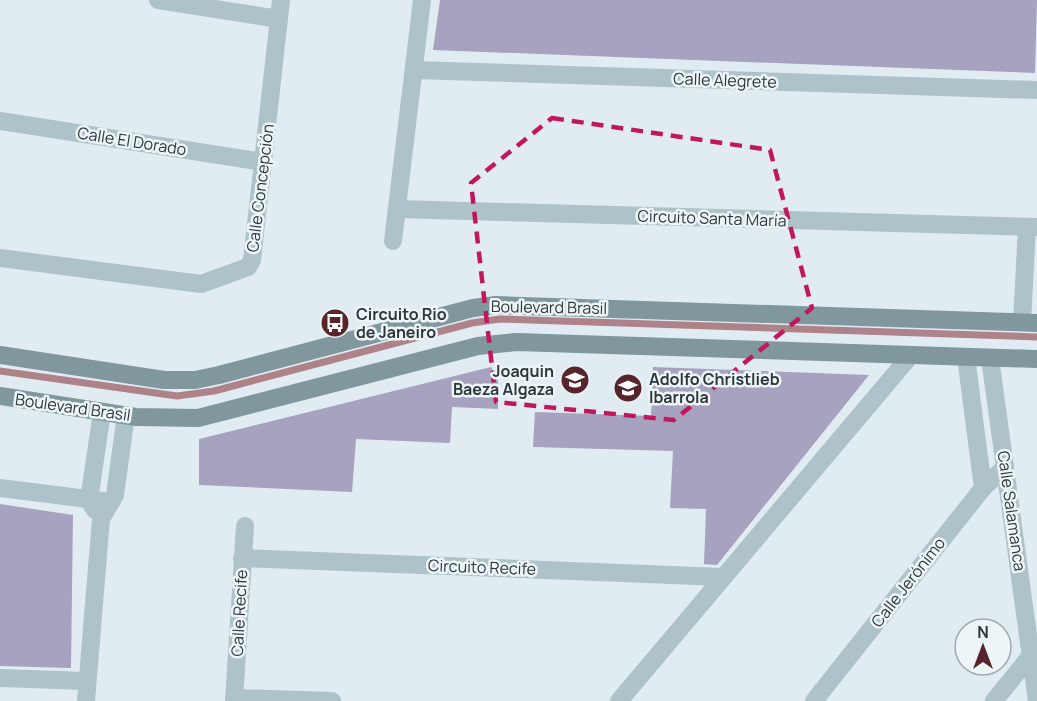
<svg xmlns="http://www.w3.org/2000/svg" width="1037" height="701" viewBox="0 0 1037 701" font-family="Manrope,sans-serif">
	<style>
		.green { fill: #a6a2c0 }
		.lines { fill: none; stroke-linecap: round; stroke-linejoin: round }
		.stream { stroke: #ad8288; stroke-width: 7 }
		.street { stroke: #adc2c9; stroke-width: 18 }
		.secondary { stroke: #7f979d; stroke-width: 18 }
		.marked { fill: none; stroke: #c2185b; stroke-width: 4.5; stroke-dasharray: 12 8; stroke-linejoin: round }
		.labels { text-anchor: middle; stroke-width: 5; stroke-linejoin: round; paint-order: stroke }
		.street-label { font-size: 16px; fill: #2b3738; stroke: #edf5f9 }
		.poi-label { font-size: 16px; font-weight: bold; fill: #2b3738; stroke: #edf5f9; text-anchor: start }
	</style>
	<rect width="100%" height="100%" fill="#e1ecf2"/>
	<!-- green -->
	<g class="green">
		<polygon points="440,0 1037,0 1035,73 433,50"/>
		<polygon points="491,367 498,380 498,409 452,407 450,443 356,439 352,492 199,485 199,439"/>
		<polygon points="653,367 869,375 717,565 704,564 706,509 670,508 673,451 533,447 535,412 651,416"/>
		<polygon points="0,504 73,515 71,668 0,666"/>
	</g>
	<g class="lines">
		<!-- stream -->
		<polyline class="stream" points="0,371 177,396 214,391 472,323 500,319 1037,337"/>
		<!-- street -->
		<g class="street">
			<polyline points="158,0 279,19"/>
			<polyline points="414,70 1037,90"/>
			<polyline points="0,121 263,162"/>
			<polyline points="397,209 1037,227"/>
			<polyline points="393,241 422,0"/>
			<polyline points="0,258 201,284 248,267 252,260 281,0"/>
			<polyline points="1022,322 1027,227"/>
			<polyline points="966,357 983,488"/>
			<polyline points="990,358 1037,701"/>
			<polyline points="0,488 111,502"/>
			<polyline points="95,510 89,500 102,412"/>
			<polyline points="242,558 722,577"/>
			<polyline points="0,678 87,681"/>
			<polyline points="235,698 332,701"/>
			<polyline points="86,701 101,519 115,495 126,415"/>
			<polyline points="234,701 245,526"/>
			<polyline points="619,701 911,355"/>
			<polyline points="814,701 983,488 1005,467"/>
			<polyline points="994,701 1032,654"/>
		</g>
		<!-- secondary -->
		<g class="secondary">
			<polyline points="0,355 164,380 195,380 219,375 473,308 496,305 1037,323"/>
			<polyline points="0,396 136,417 198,418 478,346 516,342 1037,359"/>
		</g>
	</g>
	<!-- marked area -->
	<path class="marked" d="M552,118l218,32 42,158 -138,112 -178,-18 -25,-219z"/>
	<!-- icons -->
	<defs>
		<g id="bus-disc" transform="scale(1.5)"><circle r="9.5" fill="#57242a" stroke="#edf5f9"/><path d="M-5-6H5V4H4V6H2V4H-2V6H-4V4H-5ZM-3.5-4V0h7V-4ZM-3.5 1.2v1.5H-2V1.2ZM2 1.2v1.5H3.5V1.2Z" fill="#fff"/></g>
		<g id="school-disc" transform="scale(1.5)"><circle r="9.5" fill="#57242a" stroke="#edf5f9"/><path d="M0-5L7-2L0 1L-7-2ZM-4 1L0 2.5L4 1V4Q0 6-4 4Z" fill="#fff"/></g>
	</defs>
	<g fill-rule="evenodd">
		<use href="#bus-disc" x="335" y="323"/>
		<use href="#school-disc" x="575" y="380"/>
		<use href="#school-disc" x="628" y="388"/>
	</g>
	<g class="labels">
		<!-- street labels -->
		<g class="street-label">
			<text transform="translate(725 80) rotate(2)" y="6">Calle Alegrete</text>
			<text transform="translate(132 141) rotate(9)" y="6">Calle El Dorado</text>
			<text transform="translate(260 188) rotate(-83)" y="6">Calle Concepción</text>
			<text transform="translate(712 218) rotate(2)" y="6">Circuito Santa María</text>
			<text transform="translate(549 307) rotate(1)" y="6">Boulevard Brasil</text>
			<text transform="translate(73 407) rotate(8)" y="6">Boulevard Brasil</text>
			<text transform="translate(1012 511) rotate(82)" y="6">Calle Salamanca</text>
			<text transform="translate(482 567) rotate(2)" y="6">Circuito Recife</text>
			<text transform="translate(908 582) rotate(-52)" y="6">Calle Jerónimo</text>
			<text transform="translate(239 613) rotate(-87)" y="6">Calle Recife</text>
		</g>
		<!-- poi labels -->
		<g class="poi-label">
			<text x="356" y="320">Circuito Rio<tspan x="356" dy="18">de Janeiro</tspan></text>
			<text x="554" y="377" text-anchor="end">Joaquin<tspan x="554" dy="18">Baeza Algaza</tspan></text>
			<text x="649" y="385">Adolfo Christlieb<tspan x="649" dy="18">Ibarrola</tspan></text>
		</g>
	</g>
	<!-- north arrow -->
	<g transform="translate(983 647)"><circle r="28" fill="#edf5f9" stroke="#9fa9ac" stroke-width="1.5"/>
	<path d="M0-4.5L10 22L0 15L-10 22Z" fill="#57242a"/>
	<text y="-9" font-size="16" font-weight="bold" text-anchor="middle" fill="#2b3738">N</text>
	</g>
</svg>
